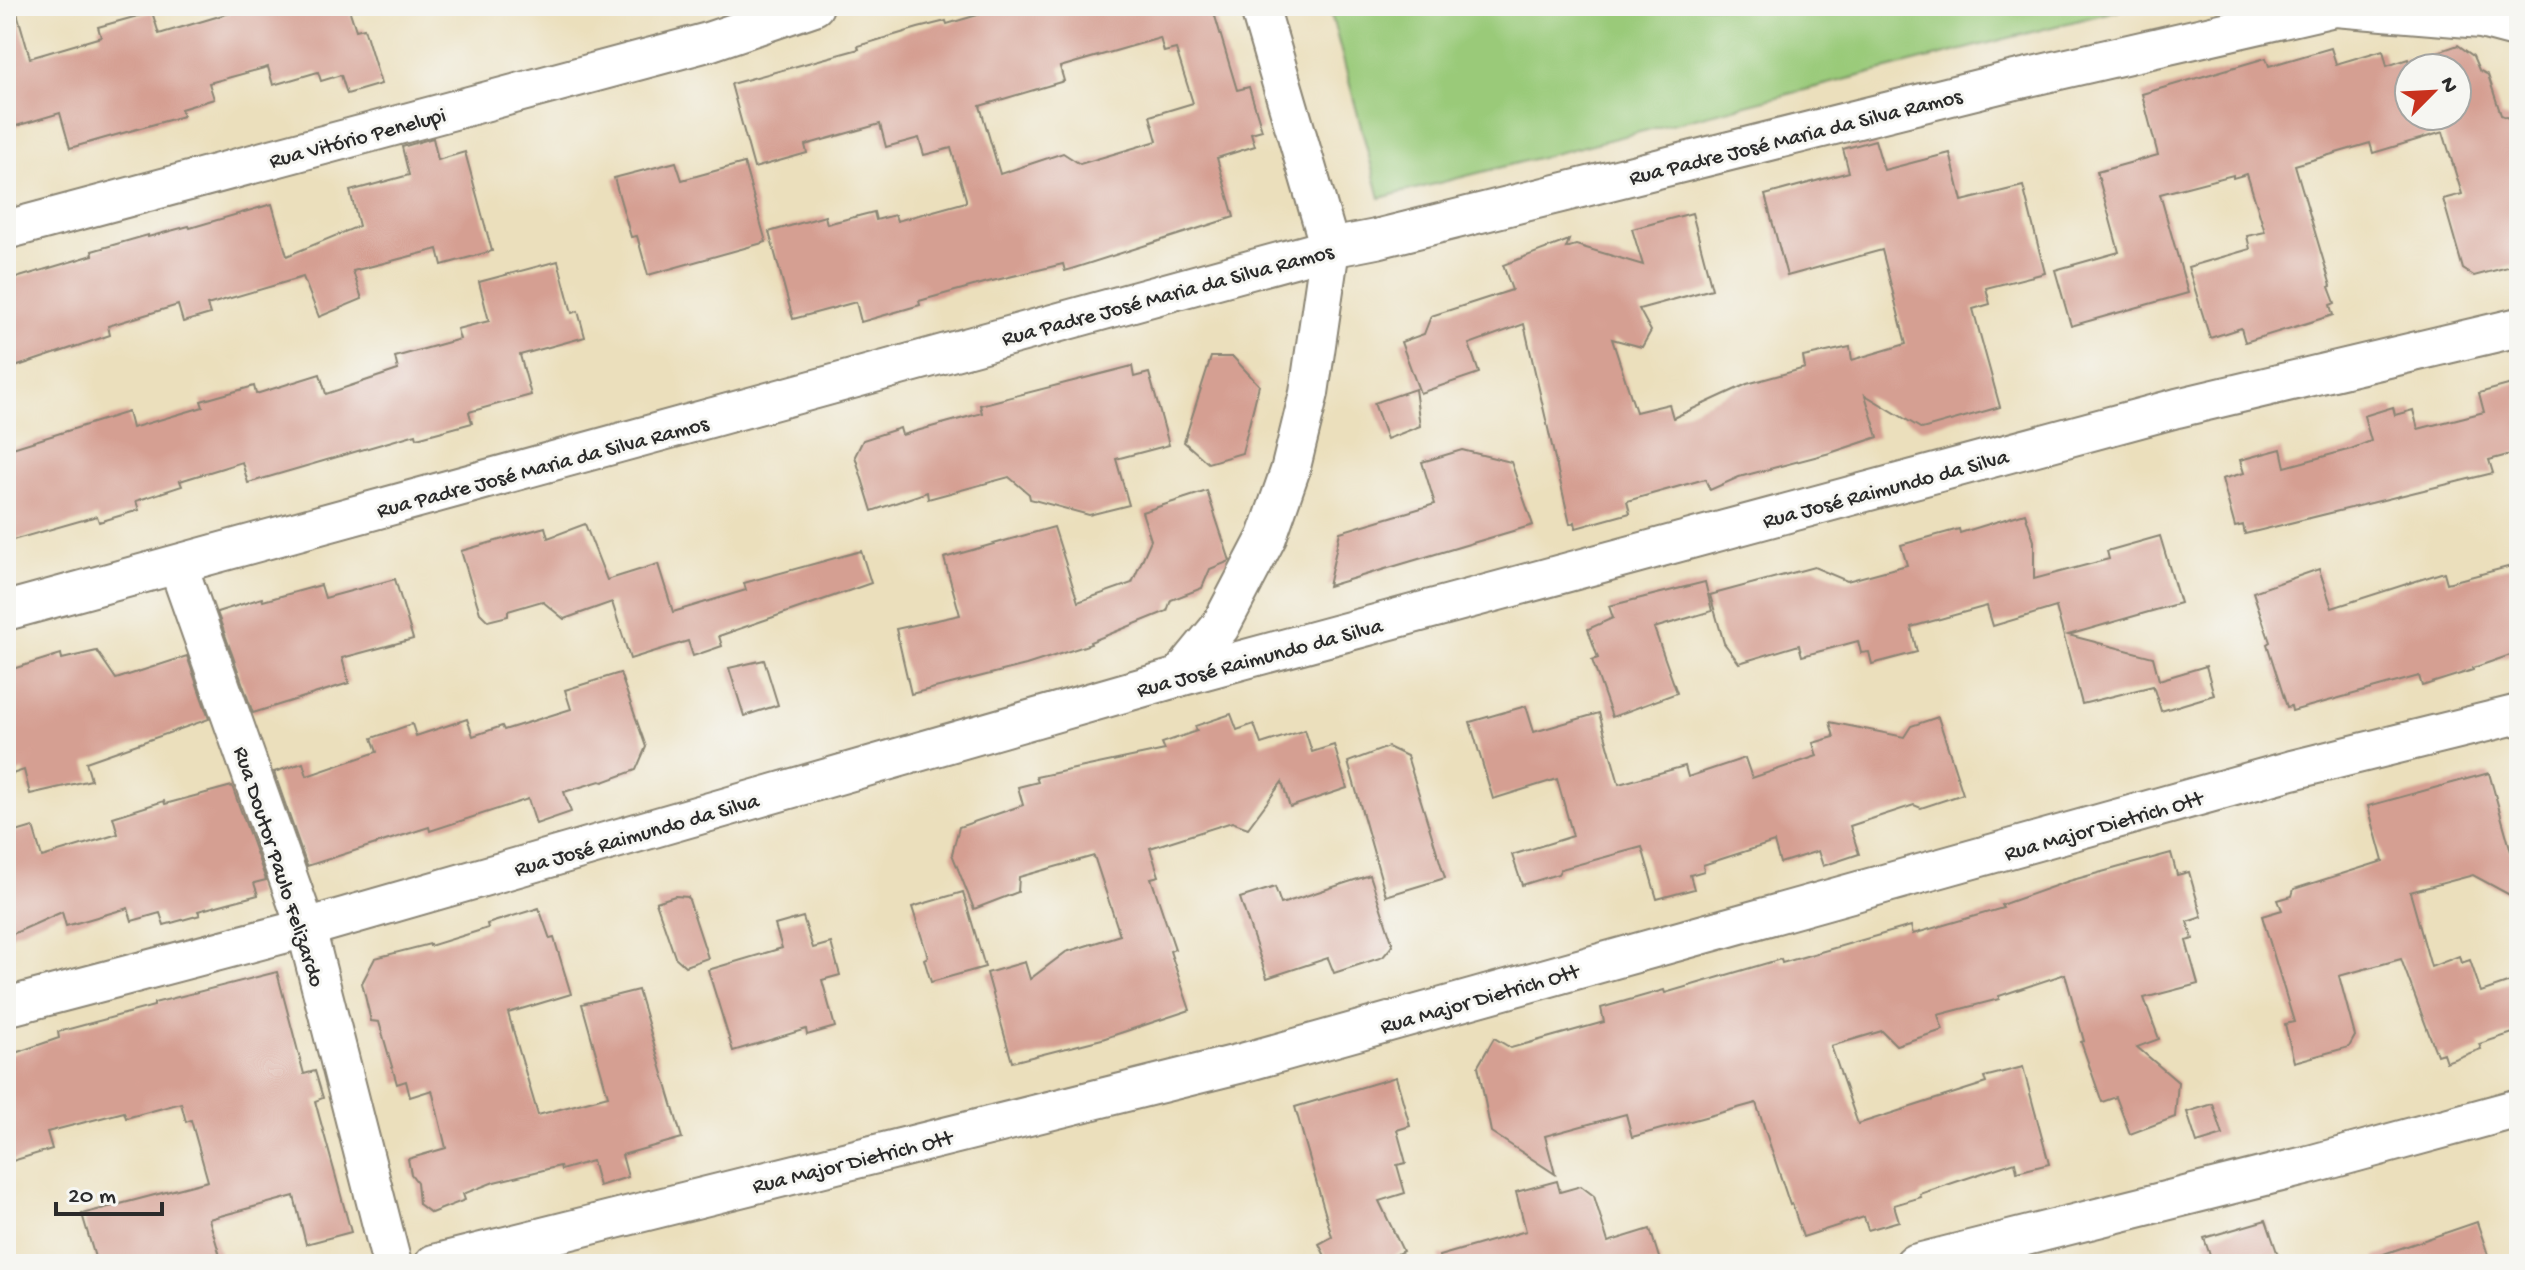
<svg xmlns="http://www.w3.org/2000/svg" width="2525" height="1270" viewBox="0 0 2525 1270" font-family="'Gochi Hand',sans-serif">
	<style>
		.green { fill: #9aca79; stroke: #627a52; stroke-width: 2 }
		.building { fill: #d59f92; fill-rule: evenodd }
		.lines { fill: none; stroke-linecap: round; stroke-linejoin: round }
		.street-casing { stroke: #8b8574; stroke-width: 42 }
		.street { stroke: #fff; stroke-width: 38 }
		.labels { text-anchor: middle; stroke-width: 6; stroke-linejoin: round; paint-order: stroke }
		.street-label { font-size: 22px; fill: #2b2b2b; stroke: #f6f6f2 }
	</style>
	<rect width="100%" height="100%" fill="#f6f6f2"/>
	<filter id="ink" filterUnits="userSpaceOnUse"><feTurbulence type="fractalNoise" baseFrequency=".0125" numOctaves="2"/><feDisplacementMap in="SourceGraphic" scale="16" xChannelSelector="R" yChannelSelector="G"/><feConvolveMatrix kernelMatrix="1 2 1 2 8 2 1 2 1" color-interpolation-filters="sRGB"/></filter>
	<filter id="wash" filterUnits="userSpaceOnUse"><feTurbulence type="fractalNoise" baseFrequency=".006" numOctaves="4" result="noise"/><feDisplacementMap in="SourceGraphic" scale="32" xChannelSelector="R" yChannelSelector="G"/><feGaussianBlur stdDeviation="1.8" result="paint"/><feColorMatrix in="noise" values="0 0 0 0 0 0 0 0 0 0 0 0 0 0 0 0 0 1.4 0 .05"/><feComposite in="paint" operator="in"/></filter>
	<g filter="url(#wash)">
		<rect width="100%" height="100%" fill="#ebdfbc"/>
		<!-- green -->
		<polygon class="green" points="1329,6 2135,6 1380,198"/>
		<g id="blocks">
			<!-- building -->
			<g class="building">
				<polygon points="6,6 15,6 30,58 101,37 98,27 152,12 159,34 233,12 231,6 348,6 356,30 364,28 381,84 347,94 341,75 321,81 318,72 273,85 268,67 209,83 214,99 181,109 183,116 70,148 60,113 6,129"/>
				<path d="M1008,6h204l25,84 12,-3 13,43 -11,3 4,13 -38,12 17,59 -169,54 -2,-7 -75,18 -69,19 1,4 -59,17 -5,-20 -63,17 -24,-87 56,-16 2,8 47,-12 2,8 19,-5 2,6 69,-19v-3l-15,-51 -27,7 -5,-17 -33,9 -6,-23 -75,21 2,8 -53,15 -23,-84 128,-35 -1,-3 60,-18 28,-7 1,3zM1160,38l4,14 12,-3 17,54 -43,13 7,25 -77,23 -17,-11 -63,21 -20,-68 84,-25 -4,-14z"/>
				<path d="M2458,45l15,11 6,14 9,5 13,40 10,4 8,18v127l-45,12 -11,-7 -20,-70 19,-5 -19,-62 -70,21 -3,-10 -75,22 36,121 -2,1 6,16 -5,2 3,10 -88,27 -4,-14 -31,10 -22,-71 62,-18 -3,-13 18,-4 -18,-58 -14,4v-3l-73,19 28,99 -117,33 -16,-56 64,-18 -22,-80 61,-17 -16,-61 124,-36 3,8 62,-18 5,16 47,-14 4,16 21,-7 1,3zM2409,68h48v48h-48z"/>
				<polygon points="433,138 438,160 465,152 492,251 442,265 438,249 353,271 362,299 319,317 303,277 207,305 210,314 183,322 178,305 108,326 110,335 6,370 6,281 93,255 92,251 148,235 148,237 189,226 190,228 272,204 287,256 359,226 350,191 409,175 402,147"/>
				<polygon points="1875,140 1884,170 1950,153 1962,201 2023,186 2045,273 1986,288 1990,304 1973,309 2000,407 1922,429 1865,395 1878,437 1830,453 1739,477 1710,490 1705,479 1627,501 1630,513 1576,528 1575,522 1570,524 1524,324 1469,344 1479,373 1420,393 1401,342 1424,334 1431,316 1512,290 1503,265 1569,240 1566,248 1576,245 1643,265 1632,229 1692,213 1712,289 1639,309 1651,331 1642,347 1612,339 1636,412 1669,404 1673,418 1747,384 1805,368 1803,357 1850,347 1852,360 1906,344 1882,250 1787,276 1765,195 1849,172 1843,149"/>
				<polygon points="676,162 682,180 744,163 766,242 648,275 637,236 631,237 614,178"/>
				<polygon points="558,261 572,313 578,311 585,337 520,355 531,395 469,412 472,423 417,438 416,434 248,483 242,462 180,481 182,486 136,501 139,510 99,522 97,516 6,542 6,450 128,412 132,428 203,407 201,401 254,386 256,394 320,374 326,394 398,370 395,357 460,339 457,329 489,321 479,282"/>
				<polygon points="1211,357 1233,357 1259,385 1242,453 1208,463 1184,442"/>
				<polygon points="1132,366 1134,377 1149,373 1169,445 1116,459 1129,505 1089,515 1030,499 1029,494 1009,477 928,499 927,492 872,511 855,456 863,440 900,428 902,435 982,413 980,405"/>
				<polygon points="2519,382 2519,452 2489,460 2493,473 2245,534 2243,525 2235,527 2222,479 2244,473 2240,460 2281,449 2285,467 2351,449 2371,441 2364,416 2393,407 2395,415 2413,410 2418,429 2484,412 2479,393"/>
				<polygon points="1415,389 1420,426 1387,439 1374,403"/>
				<polygon points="1462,450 1511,462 1533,525 1328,586 1340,532 1435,504 1422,462"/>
				<polygon points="1207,491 1230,561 1210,569 1202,588 1171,600 1167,611 1090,642 1091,644 1026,665 911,694 896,629 960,615 944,558 1054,527 1078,602 1132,583 1151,540 1142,512"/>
				<polygon points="2025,513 2034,541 2034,579 2109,559 2107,551 2160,536 2180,603 2068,635 2153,657 2159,680 2206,666 2214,695 2161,711 2153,686 2082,704 2056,607 1993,626 1987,606 1911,627 1917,652 1872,664 1869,652 1861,653 1858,641 1802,656 1799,645 1739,663 1724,643 1710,595 1814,567 1847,581 1907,565 1901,545 1959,529 1960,533"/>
				<polygon points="585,524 607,580 658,564 673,612 746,590 744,583 861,551 871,583 719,636 722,646 693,656 688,641 630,659 612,602 564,619 542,601 508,611 508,616 488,621 480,613 461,551 545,527 548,538"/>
				<polygon points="2519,564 2519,652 2473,668 2473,670 2422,686 2419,676 2292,711 2291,706 2287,707 2267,644 2270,642 2253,592 2319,569 2332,608 2444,572 2447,583"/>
				<polygon points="395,579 413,639 342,658 349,683 253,713 217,612 262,598 263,601 321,585 325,598"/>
				<polygon points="1705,582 1712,611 1654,628 1677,693 1612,717 1592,660 1598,658 1588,629 1613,618 1609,606"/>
				<polygon points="97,651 116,679 187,656 209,719 86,762 91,780 30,794 24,770 6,776 6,671 61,654 62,659"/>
				<polygon points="764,660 778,705 744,716 729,668"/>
				<polygon points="620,673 646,747 636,770 603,782 600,781 564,792 571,812 536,824 528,799 430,831 429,827 307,866 274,772 303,763 307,776 377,752 372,738 412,724 416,736 467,719 473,736 502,726 504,730 571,709 565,690"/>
				<polygon points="1526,706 1534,732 1599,713 1619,784 1685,766 1688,777 1745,758 1752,778 1817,756 1813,743 1834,737 1830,722 1904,737 1911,726 1938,717 1963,794 1921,808 1914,805 1850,826 1859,854 1823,866 1818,851 1780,863 1774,842 1703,865 1704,871 1690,875 1694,889 1657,899 1642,847 1561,869 1558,874 1522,885 1512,855 1573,836 1557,779 1493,799 1470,722"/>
				<polygon points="1231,714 1237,730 1254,724 1261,744 1305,730 1312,752 1334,745 1347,788 1290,807 1282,782 1248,828 1232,822 1150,848 1159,876 1151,878 1175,949 1170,951 1190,1010 1102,1039 1012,1062 987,973 1025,962 1030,979 1066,952 1120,935 1094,856 1019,877 1018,892 974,909 952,854 959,827 1023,805 1018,787 1038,782 1036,777 1165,750 1162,743 1197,731 1195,726"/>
				<polygon points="1388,747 1407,756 1445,878 1386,896 1348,762"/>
				<polygon points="2489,773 2519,880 2519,900 2473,875 2410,892 2431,967 2459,956 2461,963 2470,960 2481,992 2519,979 2519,1031 2479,1044 2481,1049 2446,1062 2443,1053 2437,1055 2401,959 2339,976 2355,1036 2349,1047 2294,1062 2285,1024 2294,1022 2262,916 2282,910 2278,900 2292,896 2294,889 2383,861 2368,806"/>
				<polygon points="232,786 266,880 254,883 258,895 198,911 200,915 164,925 160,913 132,921 128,908 66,926 62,912 6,937 6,835 33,827 42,857 118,834 113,817 164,801 165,804"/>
				<polygon points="2171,853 2177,875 2189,872 2202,917 2187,922 2193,939 2186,941 2198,984 2144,998 2159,1039 2137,1047 2178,1082 2175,1117 2130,1134 2116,1097 2102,1102 2081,1042 2084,1041 2065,974 1999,996 1999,999 1938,1015 1943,1030 1896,1045 1882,1031 1831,1046 1858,1124 1986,1083 1984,1077 2023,1067 2049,1164 2017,1172 2015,1162 1920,1194 1921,1197 1894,1205 1899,1221 1868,1230 1864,1217 1803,1237 1792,1204 1790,1205 1756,1103 1632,1137 1626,1114 1545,1136 1555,1174 1491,1132 1478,1066 1494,1038 1511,1048 1604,1022 1601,1008 1664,990 1665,993 1781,959 1782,963 1911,926 1913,934 2003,908 2001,905 2069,881"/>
				<polygon points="1370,875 1393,945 1383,957 1334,973 1328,958 1267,978 1240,898 1275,887 1281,904"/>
				<polygon points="963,892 985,967 931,982 924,959 928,957 912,907"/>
				<polygon points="675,896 688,897 708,958 685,966 675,957 656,902"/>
				<polygon points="539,908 550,939 554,938 571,994 508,1013 538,1115 608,1096 582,1004 638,990 682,1138 622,1155 628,1177 599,1186 592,1161 561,1170 560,1166 494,1182 463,1194 465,1200 431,1213 419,1204 417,1182 411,1174 408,1159 446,1148 432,1090 410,1097 406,1081 397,1084 379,1022 371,1021 362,983 375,958 430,944 430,946 488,928 487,924"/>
				<polygon points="803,917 813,948 831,943 840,975 822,980 835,1027 807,1035 806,1029 733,1051 708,970 782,948 775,925"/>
				<polygon points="277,972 304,1074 315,1071 323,1098 315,1101 351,1232 306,1244 294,1196 209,1219 221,1259 202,1264 97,1264 82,1214 208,1181 191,1120 186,1122 181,1103 126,1118 124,1112 47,1132 52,1149 6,1163 6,1056 59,1038 58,1032 154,1006 154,1003"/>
				<polygon points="1396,1077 1410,1126 1397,1130 1406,1163 1397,1165 1405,1193 1379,1201 1403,1251 1378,1264 1329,1264 1319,1244 1332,1237 1295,1107"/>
				<polygon points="2213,1104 2223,1135 2197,1143 2187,1112"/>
				<polygon points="1557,1181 1560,1192 1581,1186 1594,1196 1608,1242 1650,1229 1661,1264 1440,1264 1439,1256 1526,1231 1516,1192"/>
				<polygon points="2266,1220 2281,1264 2213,1264 2204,1238"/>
				<polygon points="2477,1222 2491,1264 2376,1264 2375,1257"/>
			</g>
		</g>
	</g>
	<g filter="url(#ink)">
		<use href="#blocks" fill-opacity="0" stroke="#8b8574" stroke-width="2"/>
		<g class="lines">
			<!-- street casing -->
			<g class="street-casing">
				<g id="street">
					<polyline points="2335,7 2481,19 2519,29"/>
					<polyline points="6,230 708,42 814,6"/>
					<polyline points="178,566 306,928 392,1264"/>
					<polyline points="6,611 1330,248 1376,239 2011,81 2339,6"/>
					<polyline points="1179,677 1220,627 1267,537 1290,471 1309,393 1330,248 1259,6"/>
					<polyline points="6,1007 306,928 1179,677 2177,408 2519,327"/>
					<polyline points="434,1264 1242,1063 2292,770 2519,714"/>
					<polyline points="1914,1264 2313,1164 2519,1108"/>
				</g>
			</g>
			<!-- street -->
			<use href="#street" class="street"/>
		</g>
	</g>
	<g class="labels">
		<!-- street labels -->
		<g class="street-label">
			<text transform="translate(1795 135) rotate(-14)" y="8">Rua Padre José Maria da Silva Ramos</text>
			<text transform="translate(357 136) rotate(-15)" y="8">Rua Vitório Penelupi</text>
			<text transform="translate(1167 293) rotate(-15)" y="8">Rua Padre José Maria da Silva Ramos</text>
			<text transform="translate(542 465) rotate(-15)" y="8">Rua Padre José Maria da Silva Ramos</text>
			<text transform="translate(1885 487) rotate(-15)" y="8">Rua José Raimundo da Silva</text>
			<text transform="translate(1259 656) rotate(-15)" y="8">Rua José Raimundo da Silva</text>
			<text transform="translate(2103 824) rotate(-16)" y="8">Rua Major Dietrich Ott</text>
			<text transform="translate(636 833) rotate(-16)" y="8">Rua José Raimundo da Silva</text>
			<text transform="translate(281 866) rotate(72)" y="8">Rua Doutor Paulo Felizardo</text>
			<text transform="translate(1479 997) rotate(-16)" y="8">Rua Major Dietrich Ott</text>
			<text transform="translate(852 1160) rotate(-14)" y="8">Rua Major Dietrich Ott</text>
		</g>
	</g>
	<!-- margin -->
	<rect width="2525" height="1270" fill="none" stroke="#f6f6f2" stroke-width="32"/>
	<!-- north arrow -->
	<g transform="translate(2433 92) rotate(66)"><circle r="38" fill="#f6f6f2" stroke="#a5a5a2" stroke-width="2"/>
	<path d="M0-6L14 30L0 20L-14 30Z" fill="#c8321e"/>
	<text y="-12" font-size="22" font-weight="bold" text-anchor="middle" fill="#2b2b2b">N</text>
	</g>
	<!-- scale -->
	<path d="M56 1202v12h106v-12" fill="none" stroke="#2b2b2b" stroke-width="4"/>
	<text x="68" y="1202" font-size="24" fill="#2b2b2b" stroke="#f6f6f2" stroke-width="6" paint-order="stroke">20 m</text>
</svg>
